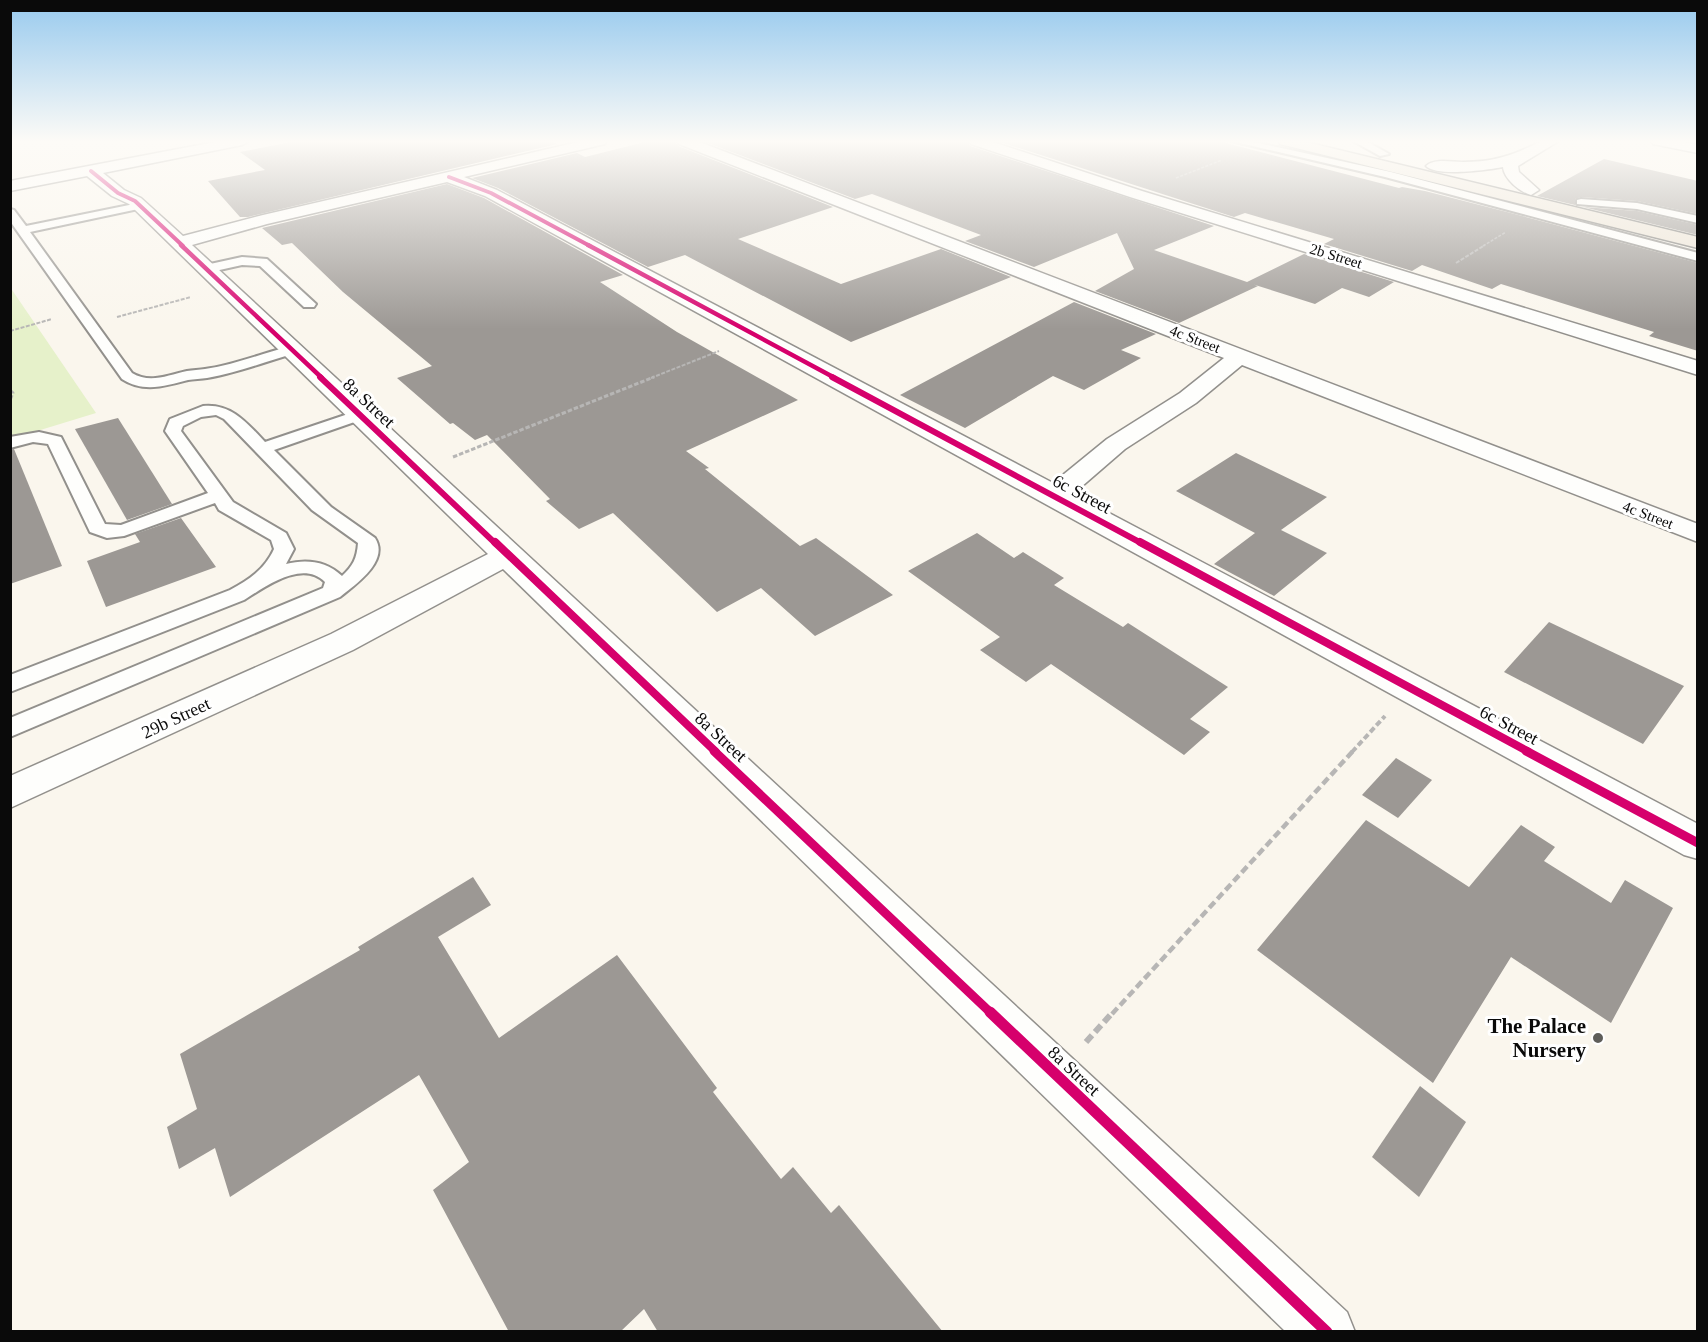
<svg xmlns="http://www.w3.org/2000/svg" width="1708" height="1342" viewBox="0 0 1708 1342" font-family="Georgia,serif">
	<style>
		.green { fill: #e6f1ca }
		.building { fill: #9c9894 }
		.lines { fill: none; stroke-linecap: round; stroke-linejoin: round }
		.service-casing { stroke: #92908c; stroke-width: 4 }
		.minor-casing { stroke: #92908c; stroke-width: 3 }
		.primary-casing { stroke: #7f7e7a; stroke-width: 3 }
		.path-far5 { stroke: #b7b6b5; stroke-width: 1.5; stroke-dasharray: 3 1.5; stroke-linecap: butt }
		.path-far4 { stroke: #b7b6b5; stroke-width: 2; stroke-dasharray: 4 1.5; stroke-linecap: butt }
		.path-far3 { stroke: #b7b6b5; stroke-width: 3; stroke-dasharray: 4.5 2; stroke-linecap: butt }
		.path-far2 { stroke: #b7b6b5; stroke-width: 4; stroke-dasharray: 6 3; stroke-linecap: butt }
		.path-far1 { stroke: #b7b6b5; stroke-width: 4.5; stroke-dasharray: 8 4; stroke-linecap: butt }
		.path { stroke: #b7b6b5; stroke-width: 6; stroke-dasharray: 9 4.5; stroke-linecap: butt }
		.service { fill: #fefefc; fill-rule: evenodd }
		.minor { fill: #fefefc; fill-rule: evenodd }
		.primary { fill: #ece4d6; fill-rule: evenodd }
		.cycleway-far5-casing { stroke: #fff; stroke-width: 5 }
		.cycleway-far4-casing { stroke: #fff; stroke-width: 7 }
		.cycleway-far3-casing { stroke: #fff; stroke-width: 9 }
		.cycleway-far2-casing { stroke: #fff; stroke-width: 11 }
		.cycleway-far1-casing { stroke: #fff; stroke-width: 13 }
		.cycleway-casing { stroke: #fff; stroke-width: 15 }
		.cycleway-far5 { stroke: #d6006c; stroke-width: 4 }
		.cycleway-far4 { stroke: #d6006c; stroke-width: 4.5 }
		.cycleway-far3 { stroke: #d6006c; stroke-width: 6 }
		.cycleway-far2 { stroke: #d6006c; stroke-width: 8 }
		.cycleway-far1 { stroke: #d6006c; stroke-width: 9 }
		.cycleway { stroke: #d6006c; stroke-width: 11 }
		.poi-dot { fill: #5e5d59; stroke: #fff; stroke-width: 2 }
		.labels { text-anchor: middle; stroke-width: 6; stroke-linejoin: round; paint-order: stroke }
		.far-street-label { font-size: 15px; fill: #0a0a0a; stroke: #fff }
		.street-label { font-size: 18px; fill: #0a0a0a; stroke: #fff }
		.near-poi-label { font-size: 21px; font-weight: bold; fill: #0a0a0a; stroke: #fff; text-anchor: end }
	</style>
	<rect width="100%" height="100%" fill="#faf6ed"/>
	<!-- green -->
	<polygon class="green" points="10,287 96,413 11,439"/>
	<!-- building -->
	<g class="building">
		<polygon points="297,141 549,141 557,144 248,217 240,217 208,181 265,170 240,152"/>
		<polygon points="649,141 675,141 678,146 833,207 738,239 841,284 941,249 1011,277 851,342 685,255 648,267 498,188 472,178 577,153 585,157"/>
		<polygon points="703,141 967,141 970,146 1214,226 1154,250 1247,282 1304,254 1394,282 1369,297 1342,288 1315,304 1252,284 1258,286 1179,323 1095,291 1134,269 1117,233 1034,267 965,241 981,235 891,201 872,194 855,199"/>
		<polygon points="997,141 1218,141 1399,188 1402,187 1425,191 1507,212 1698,263 1698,351 1649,336 1654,332 1501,284 1492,289 1422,265 1412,271 1324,244 1334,239 1245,213 1234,217"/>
		<polygon points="1604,159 1698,181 1698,214 1637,201 1581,197 1575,199 1575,205 1537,196"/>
		<polygon points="447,184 484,198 623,275 600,282 677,332 798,400 686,451 709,468 705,469 800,546 816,538 893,595 815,636 761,588 717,612 613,513 579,529 546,501 550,499 487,435 475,440 453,423 450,424 397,378 432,366 343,292 292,243 282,245 262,228"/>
		<polygon points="1583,207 1637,211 1698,225 1698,235"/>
		<polygon points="1074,302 1156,334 1121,350 1141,358 1084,390 1053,376 965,428 900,395"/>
		<polygon points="118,418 172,504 127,520 75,429"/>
		<polygon points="14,449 62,566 10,584 10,450"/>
		<polygon points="1236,453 1327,497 1281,530 1327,553 1274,596 1214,564 1255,533 1176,491"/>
		<polygon points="181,518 216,567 106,607 87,561 140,542 135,534"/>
		<polygon points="977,533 1014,558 1023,552 1064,578 1054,585 1123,627 1128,623 1228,687 1190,719 1210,732 1184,755 1051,664 1026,682 980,650 1000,637 908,571"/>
		<polygon points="1549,622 1684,686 1643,744 1504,672"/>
		<polygon points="1396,758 1432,780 1398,818 1362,795"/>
		<polygon points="1366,820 1469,887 1521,825 1555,847 1544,861 1611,903 1625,880 1673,908 1611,1023 1511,957 1433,1083 1257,950"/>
		<polygon points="473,877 491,905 438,937 499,1038 617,955 717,1088 713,1092 781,1179 793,1167 831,1213 839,1205 943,1332 658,1332 644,1309 620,1332 509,1332 433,1190 469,1162 419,1075 230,1197 215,1148 179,1169 167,1127 197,1109 180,1054 360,950 358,947"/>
		<polygon points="1420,1086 1466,1122 1419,1197 1372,1157"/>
	</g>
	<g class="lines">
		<!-- service casing -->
		<g class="service-casing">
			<g id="service">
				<polygon points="1231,141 1249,141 1391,172 1698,253 1698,261 1385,177"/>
				<polygon points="1353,141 1366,141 1389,154 1380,156"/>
				<polygon points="1581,199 1637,203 1698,216 1698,223 1637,209 1577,204 1577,200"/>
				<path d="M139,203l6,3 -2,2 -113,24 102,141c18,11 36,2 55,-2 6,-1 12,-1 18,-2 29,-4 58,-16 86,-23l5,1 2,3 -2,3c-29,8 -59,20 -89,25 -6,1 -13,1 -19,2 -22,6 -45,13 -66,-1l-112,-158v-12l4,1 12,16z"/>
				<polygon points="242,257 267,259 316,304 314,307 304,307 260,266 242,265 206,273 200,269 201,266"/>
				<path d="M203,406c28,-3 44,17 62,36l89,-30h12l2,3 -2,3 -92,32 57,57 44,31c15,23 -20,47 -35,59l-330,140v-19l313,-130 2,-6c-23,-23 -60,5 -81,18l-234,92v-17l220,-85c19,-10 35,-21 44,-41l-3,-9 -52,-30 -4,-7 -91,33 -17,2 -17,-6 -42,-88 -15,-2 -23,6v-11l29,-5 22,5 44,87 16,1 87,-32 -43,-62 5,-12zM216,415l8,4 88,91 46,33c-1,15 -5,23 -16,33 -16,-15 -36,-17 -56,-12l8,-15 -8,-16 -53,-31 -52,-71 2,-5 18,-9z"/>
			</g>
		</g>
		<!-- minor casing -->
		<g class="minor-casing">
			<g id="minor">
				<polygon points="220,141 249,141 242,145 103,173 124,190 141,198 183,236 263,215 582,141 607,141 605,144 464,177 497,190 1053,483 1107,439 1180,393 1224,358 679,144 677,141 697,141 1698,524 1698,542 1242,365 1196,403 1125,449 1073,494 1698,824 1698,859 1684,855 485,196 447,182 267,224 192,245 1347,1312 1355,1332 1286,1332 503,569 353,650 10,808 10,776 331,634 488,554 129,204 112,196 87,176 10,191 10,181"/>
				<polygon points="969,141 990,141 1142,191 1698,361 1698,375 1130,197 971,144"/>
				<path d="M1541,141h18l-41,25 1,6 20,18 -8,5c-11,-3 -27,-16 -28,-28 -15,3 -67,10 -77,-1 8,-8 26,-4 37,-4 30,0 52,-7 78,-21z"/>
				<polygon points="1651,141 1679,141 1698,145 1698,153 1653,144"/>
			</g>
		</g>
		<!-- primary casing -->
		<g class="primary-casing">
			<polygon id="primary" points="1278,141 1302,141 1698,237 1698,248 1280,144"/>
		</g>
		<!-- path-far5 -->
		<g class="path-far5">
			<polyline points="1176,178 1222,160"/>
			<polyline points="1483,246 1506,232"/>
		</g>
		<!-- path-far4 -->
		<g class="path-far4">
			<polyline points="1456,263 1485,245"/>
			<polyline points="117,317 191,297"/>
			<polyline points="10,331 52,319"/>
			<polyline points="651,378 719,351"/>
		</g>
		<!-- path-far3 -->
		<g class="path-far3">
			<polyline points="10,390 13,393 10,400"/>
			<polyline points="453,457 654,377"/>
		</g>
		<!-- path-far2 -->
		<polyline class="path-far2" points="1352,752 1385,716"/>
		<!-- path-far1 -->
		<polyline class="path-far1" points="1112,1014 1353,751"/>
		<!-- path -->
		<polyline class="path" points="1086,1042 1113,1012"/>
		<!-- service -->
		<use href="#service" class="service"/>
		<!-- minor -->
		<use href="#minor" class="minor"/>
		<!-- primary -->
		<use href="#primary" class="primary"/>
		<!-- cycleway-far5 casing -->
		<g class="cycleway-far5-casing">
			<g id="cycleway-far5">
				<polyline points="91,171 118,193 135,201 183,246"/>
				<polyline points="449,177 491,193 590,246"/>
			</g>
		</g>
		<!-- cycleway-far4 casing -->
		<g class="cycleway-far4-casing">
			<g id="cycleway-far4">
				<polyline points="181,245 322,378"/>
				<polyline points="588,245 835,378"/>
			</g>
		</g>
		<!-- cycleway-far3 casing -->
		<g class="cycleway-far3-casing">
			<g id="cycleway-far3">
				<polyline points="320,377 496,544"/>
				<polyline points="832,377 1143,544"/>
			</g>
		</g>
		<!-- cycleway-far2 casing -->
		<g class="cycleway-far2-casing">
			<g id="cycleway-far2">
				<polyline points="495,542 716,752"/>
				<polyline points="1140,542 1529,752"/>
			</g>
		</g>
		<!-- cycleway-far1 casing -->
		<g class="cycleway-far1-casing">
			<g id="cycleway-far1">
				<polyline points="714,751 992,1014"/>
				<polyline points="1526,751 1698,843"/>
			</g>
		</g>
		<!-- cycleway casing -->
		<g class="cycleway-casing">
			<polyline id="cycleway" points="990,1012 1327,1332"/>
		</g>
		<!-- cycleway-far5 -->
		<use href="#cycleway-far5" class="cycleway-far5"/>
		<!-- cycleway-far4 -->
		<use href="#cycleway-far4" class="cycleway-far4"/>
		<!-- cycleway-far3 -->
		<use href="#cycleway-far3" class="cycleway-far3"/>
		<!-- cycleway-far2 -->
		<use href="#cycleway-far2" class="cycleway-far2"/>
		<!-- cycleway-far1 -->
		<use href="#cycleway-far1" class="cycleway-far1"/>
		<!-- cycleway -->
		<use href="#cycleway" class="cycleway"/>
	</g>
	<!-- sky -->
	<linearGradient id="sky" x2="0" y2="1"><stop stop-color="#98caee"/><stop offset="0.43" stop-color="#fdfbf7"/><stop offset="1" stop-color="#fdfbf7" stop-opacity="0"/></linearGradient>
	<rect width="1708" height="329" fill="url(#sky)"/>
	<!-- markers -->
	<circle class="poi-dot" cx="1598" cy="1038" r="6"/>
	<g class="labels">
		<!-- far-street labels -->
		<g class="far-street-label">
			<text transform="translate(1336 256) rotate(17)" y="5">2b Street</text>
			<text transform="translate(1195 339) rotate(21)" y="5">4c Street</text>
			<text transform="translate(1648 515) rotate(21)" y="5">4c Street</text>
		</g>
		<!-- street labels -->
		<g class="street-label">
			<text transform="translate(369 403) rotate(43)" y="6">8a Street</text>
			<text transform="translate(1082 494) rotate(28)" y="6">6c Street</text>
			<text transform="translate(176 718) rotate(-25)" y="6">29b Street</text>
			<text transform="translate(1509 725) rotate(28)" y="6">6c Street</text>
			<text transform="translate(721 737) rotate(43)" y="6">8a Street</text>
			<text transform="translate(1074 1071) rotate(43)" y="6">8a Street</text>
		</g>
		<!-- near-poi labels -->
		<g class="near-poi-label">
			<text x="1586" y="1033">The Palace<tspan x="1586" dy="24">Nursery</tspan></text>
		</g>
	</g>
	<!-- border -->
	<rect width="1708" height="1342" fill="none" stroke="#0a0a0a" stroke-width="24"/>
</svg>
